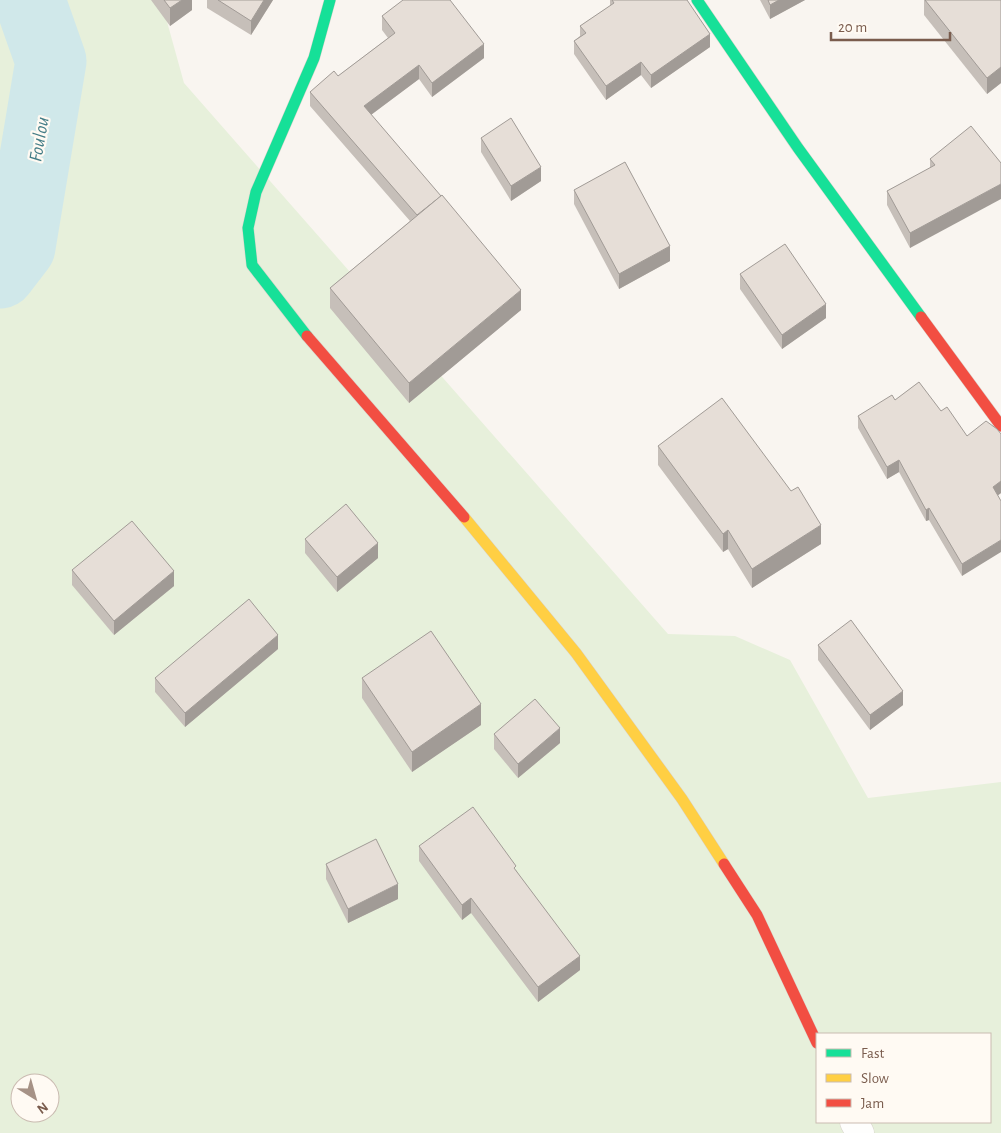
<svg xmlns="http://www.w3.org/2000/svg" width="1001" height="1133" viewBox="0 0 1001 1133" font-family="'Alegreya Sans',sans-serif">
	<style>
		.green { fill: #e7f0db; fill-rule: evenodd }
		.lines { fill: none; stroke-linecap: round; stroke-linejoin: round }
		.river { stroke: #d0e8ea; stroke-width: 71 }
		.street-casing { stroke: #d7d1cb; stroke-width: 29 }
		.fast-casing { stroke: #d9d2cb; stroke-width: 12 }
		.slow-casing { stroke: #d9d2cb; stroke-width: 12 }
		.jam-casing { stroke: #d9d2cb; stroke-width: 12 }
		.street { stroke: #fefefd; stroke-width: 28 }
		.fast { stroke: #16e098; stroke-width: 11 }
		.slow { stroke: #ffcf43; stroke-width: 11 }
		.jam { stroke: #f24e42; stroke-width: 11 }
		.wall { fill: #c6bfb9 }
		.shaded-wall { fill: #a19b96 }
		.building { fill: #e6ded7; stroke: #a19b96 }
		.labels { text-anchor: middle; stroke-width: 4.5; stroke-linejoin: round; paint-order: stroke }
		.water-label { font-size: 19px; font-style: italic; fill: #437c86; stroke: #fffaf3 }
	</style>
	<rect width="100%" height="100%" fill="#f9f5f0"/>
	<!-- green -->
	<path class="green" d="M0,0h161l23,83 484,551 67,2 55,24 78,138 133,-16v351h-1001zM817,1034h173v88h-173zM20,1083h30v30h-30z"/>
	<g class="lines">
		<!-- river -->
		<polyline class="river" points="0,273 20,247 51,61 32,7 31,0"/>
		<!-- street casing -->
		<g class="street-casing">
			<polyline id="street" points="854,1122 860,1133"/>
		</g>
		<!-- fast casing -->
		<g class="fast-casing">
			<g id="fast">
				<polyline points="697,0 798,148 921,317"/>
				<polyline points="307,336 252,265 248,228 256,192 314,58 330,0"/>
			</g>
		</g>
		<!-- slow casing -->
		<g class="slow-casing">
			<polyline id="slow" points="464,517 576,653 682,799 724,864"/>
		</g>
		<!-- jam casing -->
		<g class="jam-casing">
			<g id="jam">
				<polyline points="921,317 1001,426"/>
				<polyline points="307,336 464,517"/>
				<polyline points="724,864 757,915 817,1043"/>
			</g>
		</g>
		<!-- street -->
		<use href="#street" class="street"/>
		<!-- fast -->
		<use href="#fast" class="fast"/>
		<!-- slow -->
		<use href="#slow" class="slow"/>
		<!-- jam -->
		<use href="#jam" class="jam"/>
	</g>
	<!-- wall -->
	<g class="wall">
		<polygon points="151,0 192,0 192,10 170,26"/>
		<polygon points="207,0 273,0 251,35 207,8"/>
		<polygon points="610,0 687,0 710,47 651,88 641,75 606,100 574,54 574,41 580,36 580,26 610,6"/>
		<polygon points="760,0 805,0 770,19"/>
		<polygon points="924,0 1001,0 1001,83 987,94 924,15"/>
		<polygon points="382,16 484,58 432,97 419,79 371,115 521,310 409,403 330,308 330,288 410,221 310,106 310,92 338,76 388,38 382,30"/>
		<polygon points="481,138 541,181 511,201 481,152"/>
		<polygon points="930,159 1001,163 910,248 887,205 887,191 930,168"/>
		<polygon points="574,190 670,261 619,289 574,204"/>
		<polygon points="740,274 826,318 782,349 740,289"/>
		<polygon points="895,400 941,411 967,436 1001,434 1001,493 998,495 962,576 929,520 926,521 899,472 887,479 858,428 858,416"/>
		<polygon points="658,446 821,544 752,588 728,549 723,552 658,465"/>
		<polygon points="305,539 378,558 337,592 305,553"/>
		<polygon points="72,570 174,586 114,635 72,585"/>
		<polygon points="818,645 903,705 870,730 818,660"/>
		<polygon points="278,649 185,727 155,692 155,678"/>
		<polygon points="362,678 481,725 412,772 362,698"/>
		<polygon points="494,734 560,743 518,778 494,749"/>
		<polygon points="419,846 516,870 580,970 538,1002 471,913 462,920 419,861"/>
		<polygon points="326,864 398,899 348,923 326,879"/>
	</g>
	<!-- shaded-wall -->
	<g class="shaded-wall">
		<polygon points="182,0 192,0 192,10 170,26 170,8"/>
		<polygon points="264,0 273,0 251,35 251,21"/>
		<polygon points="779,0 805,0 770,19 770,5"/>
		<polygon points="710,34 710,47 651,88 651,75"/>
		<polygon points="484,44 484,58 432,97 432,83"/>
		<polygon points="641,62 641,75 606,100 606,86"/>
		<polygon points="419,65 419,79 364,120 364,106"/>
		<polygon points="1001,67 1001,83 987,94 987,78"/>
		<polygon points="541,167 541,181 511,201 511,186"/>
		<polygon points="1001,184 1001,199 910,248 910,233"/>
		<polygon points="670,246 670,261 619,289 619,274"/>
		<polygon points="521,290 521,310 409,403 409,383"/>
		<polygon points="826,304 826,318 782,349 782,335"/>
		<polygon points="899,460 899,472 887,479 887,467"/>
		<polygon points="1001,481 1001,493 993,499 993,487"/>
		<polygon points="929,508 929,520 926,521 926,510"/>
		<polygon points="821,525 821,544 752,588 752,569"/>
		<polygon points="728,530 728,549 723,552 723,534"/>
		<polygon points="1001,540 1001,552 962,576 962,564"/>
		<polygon points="378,543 378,558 337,592 337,577"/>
		<polygon points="174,571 174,586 114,635 114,621"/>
		<polygon points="278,635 278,649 185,727 185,713"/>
		<polygon points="903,691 903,705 870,730 870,715"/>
		<polygon points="481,704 481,725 412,772 412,752"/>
		<polygon points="560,728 560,743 518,778 518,764"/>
		<polygon points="398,884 398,899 348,923 348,909"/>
		<polygon points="471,898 471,913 462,920 462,905"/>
		<polygon points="580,956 580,970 538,1002 538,987"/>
	</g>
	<!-- building -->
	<g class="building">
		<polygon points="164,0 182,0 170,8"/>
		<polygon points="218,0 264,0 251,21"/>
		<polygon points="403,0 450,0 484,44 432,83 419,65 364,106 441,196 417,215 310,92 334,71 338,76 395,33 382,16"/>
		<polygon points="612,0 687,0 710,34 651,75 641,62 606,86 574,41 586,33 580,26 614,3"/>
		<polygon points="768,0 779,0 770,5"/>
		<polygon points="925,0 1001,0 1001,67 987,78"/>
		<polygon points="511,118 541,167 511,186 481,138"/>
		<polygon points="971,126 1001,163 1001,184 910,233 887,191 935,165 930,159"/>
		<polygon points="625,162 670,246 619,274 574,190"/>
		<polygon points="442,195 521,290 409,383 330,288"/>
		<polygon points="785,244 826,304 782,335 740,274"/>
		<polygon points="919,382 941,411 947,407 967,436 986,421 997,429 1001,434 1001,481 993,487 1001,501 1001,540 962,564 929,508 926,510 899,460 887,467 858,416 892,395 895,400"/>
		<polygon points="722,398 791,491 798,487 821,525 752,569 728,530 723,534 658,446"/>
		<polygon points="346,504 378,543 337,577 305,539"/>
		<polygon points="132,521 174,571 114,621 72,570"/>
		<polygon points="249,599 278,635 185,713 155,678"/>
		<polygon points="851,620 903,691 870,715 818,645"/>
		<polygon points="431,631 481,704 412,752 362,678"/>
		<polygon points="535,699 560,728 518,764 494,734"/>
		<polygon points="473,807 516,866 514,868 580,956 538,987 471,898 462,905 419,846"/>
		<polygon points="376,839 398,884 348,909 326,864"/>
	</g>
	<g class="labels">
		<!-- water labels -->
		<g class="water-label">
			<text transform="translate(38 139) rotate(-80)" y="7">Foulou</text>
		</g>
	</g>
	<!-- legend -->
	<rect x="816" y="1033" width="175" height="90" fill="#fffaf3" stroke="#cabbb1"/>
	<rect x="826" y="1049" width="25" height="8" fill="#16e098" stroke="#cabbb1"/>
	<text x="861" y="1058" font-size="15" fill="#7a5c4d">Fast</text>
	<rect x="826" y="1074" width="25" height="8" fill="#ffcf43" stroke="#cabbb1"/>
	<text x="861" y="1083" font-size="15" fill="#7a5c4d">Slow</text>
	<rect x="826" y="1099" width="25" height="8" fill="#f24e42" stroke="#cabbb1"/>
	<text x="861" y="1108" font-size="15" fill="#7a5c4d">Jam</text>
	<!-- north arrow -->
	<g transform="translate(35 1098) rotate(143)"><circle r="24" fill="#fffaf3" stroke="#cabbb1"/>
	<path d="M0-4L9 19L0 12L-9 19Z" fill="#a69286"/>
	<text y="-8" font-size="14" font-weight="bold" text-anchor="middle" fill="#7a5c4d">N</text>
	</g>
	<!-- scale -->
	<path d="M831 32v8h119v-8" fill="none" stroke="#7a5c4d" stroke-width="2.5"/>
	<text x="838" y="32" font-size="15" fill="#7a5c4d" stroke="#fffaf3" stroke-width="4" paint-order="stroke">20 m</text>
</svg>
